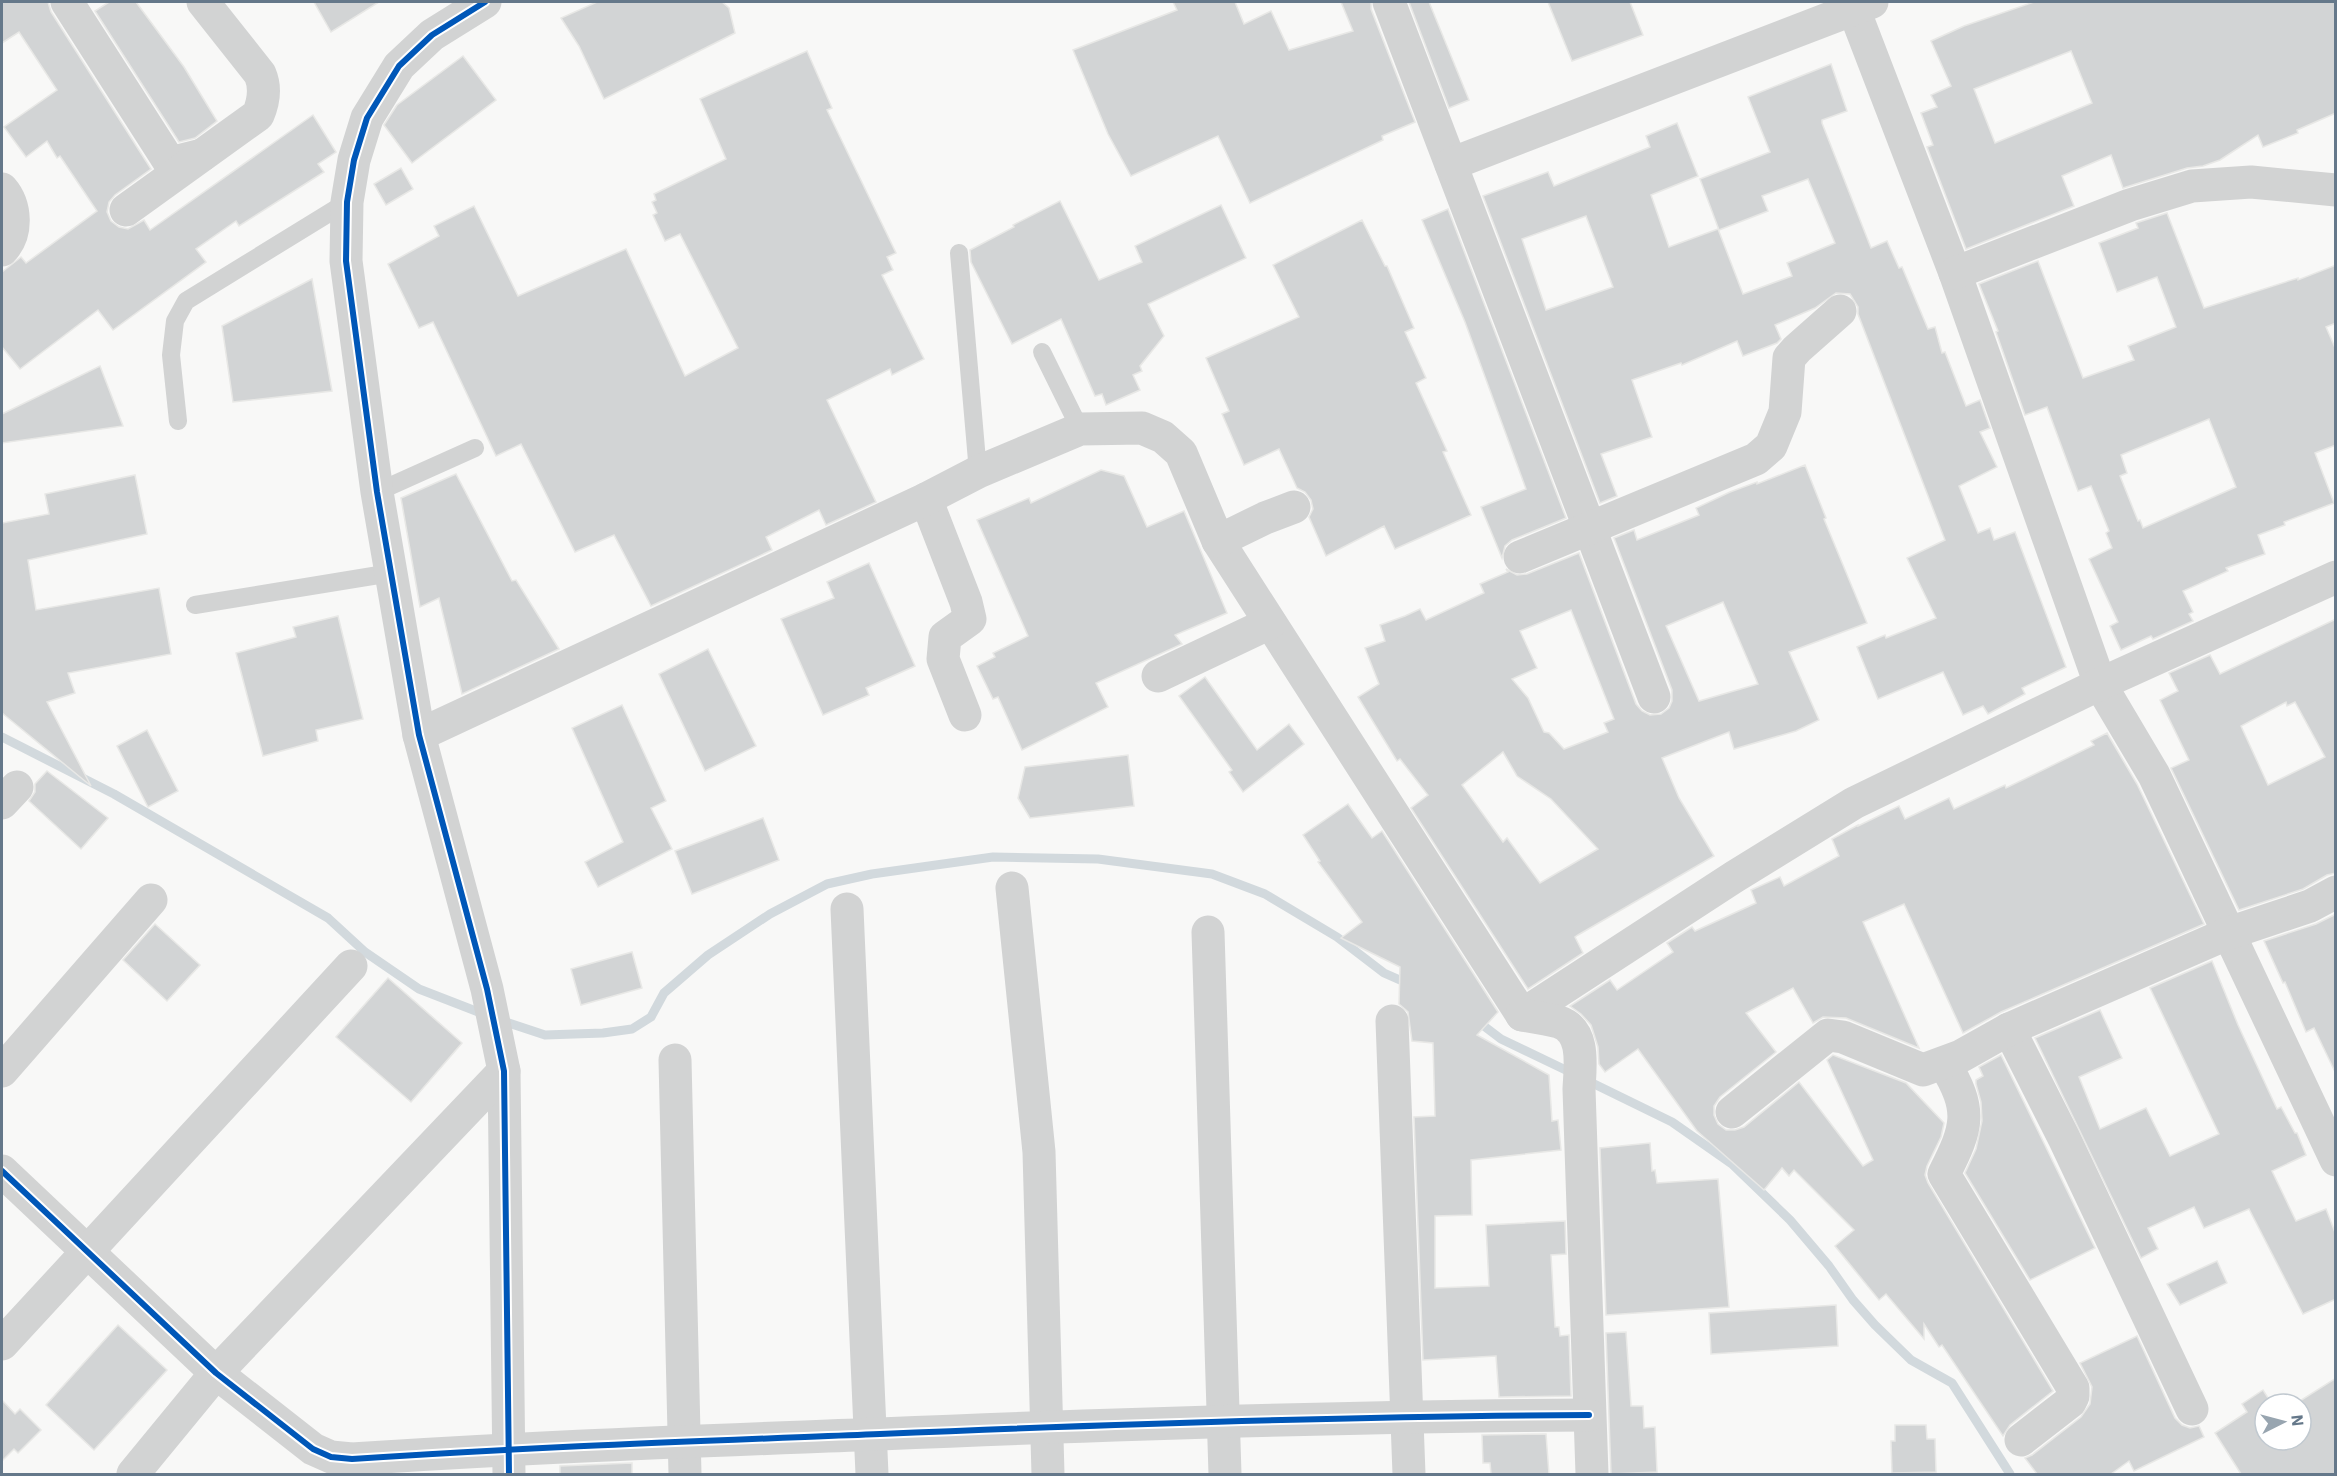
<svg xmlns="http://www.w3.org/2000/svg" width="2337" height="1476" viewBox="0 0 2337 1476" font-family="'IBM Plex Sans',sans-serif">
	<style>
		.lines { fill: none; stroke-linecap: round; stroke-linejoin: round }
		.stream { stroke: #d2d9dd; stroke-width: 9 }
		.building { fill: #d2d4d5; stroke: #e8e8e6; stroke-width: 1.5; fill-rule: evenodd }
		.service { stroke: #d2d3d3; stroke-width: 18 }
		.minor { stroke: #d2d3d3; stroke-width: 33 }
		.cycleway-casing { stroke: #fff; stroke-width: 10 }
		.cycleway { stroke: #0057b8; stroke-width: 6 }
	</style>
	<rect width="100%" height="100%" fill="#f8f8f7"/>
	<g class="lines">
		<!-- stream -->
		<g class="stream">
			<polyline points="2,737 114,794 328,918 365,952 419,989 486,1015"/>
			<polyline points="500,1020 545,1035 603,1033 632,1029 651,1017 664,993 708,955 770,914 827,884 872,874 993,857 1098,859 1212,874 1265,894 1337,937 1384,973 1409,984"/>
			<polyline points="1476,1020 1501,1039 1574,1074"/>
			<polyline points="1586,1080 1672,1122 1732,1164 1790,1220 1829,1266 1853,1300 1875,1325 1911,1360 1952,1383 2010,1474"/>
		</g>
	</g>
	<!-- building -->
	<g class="building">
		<polygon points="2,2 48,2 51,12 151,169 115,195 109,202 107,212 111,221 119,227 128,229 144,220 150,230 313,115 336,152 318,164 324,172 239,226 236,221 196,249 206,262 113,330 98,310 20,369 2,347 2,272 21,257 26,263 97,211 60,156 57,158 47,141 26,157 4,127 57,90 19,32 2,43"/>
		<polygon points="109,2 136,2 184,67 217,121 195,138 179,142 95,11"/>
		<polygon points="314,2 379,2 331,32"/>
		<polygon points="597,2 722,2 729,8 735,33 604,99 579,46 561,18"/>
		<polygon points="1173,2 1235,2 1244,24 1271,11 1289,50 1353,31 1341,2 1371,2 1371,9 1415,122 1382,136 1383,140 1250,203 1218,136 1131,176 1108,134 1073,50 1177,10"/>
		<polygon points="1409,2 1429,2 1469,100 1449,108"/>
		<polygon points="1548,2 1630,2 1643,35 1572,61"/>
		<path d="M2034,2h302v111l-39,17 1,3 -35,14 -5,-12 -38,25 -17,6 -16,2 -64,20 -12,-33 -49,21 12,30 -108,43 -39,-102 6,-2 -12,-32 16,-6 -6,-12 20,-9 -20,-45 33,-15zM2071,51l21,52 -97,40 -21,-54z"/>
		<polygon points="807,51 832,108 827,110 896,253 887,257 893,270 882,275 924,359 892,375 890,369 827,400 876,502 826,525 819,510 766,537 772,550 651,606 614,535 575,552 521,444 496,456 433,322 419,328 388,264 439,236 434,226 474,206 518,296 626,249 685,376 738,348 680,234 665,241 653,215 657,213 652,202 656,200 654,194 726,159 700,99"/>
		<polygon points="463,56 496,100 412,163 384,125 397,105"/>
		<path d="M1831,64l16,47 -25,9v3l49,125 16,-7 12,27 3,-1 26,62 7,-2 7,26 3,-1 21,54 14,-6 10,28 -10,4 17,35 -38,19 19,47 12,-5 4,12 21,-8 51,135 -44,21 3,6 -37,20 -5,-8 -20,9 -20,-43 -65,27 -21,-52 28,-12 1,3 50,-20 -29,-60 38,-18 -87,-226v-7l-8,-13 -14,-1 -21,15 -40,17 6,14 -4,4 -34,13 -6,-15 -55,24 -1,-2 -49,17 20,57 -51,17 16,42 -17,7 -117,-307 65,-24 6,14 96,-39 -4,-11 31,-13 21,53 -47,19 18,52 49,-18 25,65 49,-18 -5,-13 48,-20 -27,-64 -46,17 6,15 -49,19 -19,-51 70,-27 -22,-55zM1586,216l27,71 -67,23 -24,-71z"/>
		<polygon points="401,168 413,189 386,205 374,184"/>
		<polygon points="1060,201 1099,280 1142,262 1135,246 1221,205 1246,258 1148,304 1164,336 1140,366 1142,371 1133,375 1140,390 1106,405 1102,394 1095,396 1061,319 1012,344 971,262 970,250 1014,227 1013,225"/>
		<polygon points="1448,209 1566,518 1512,540 1505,546 1502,558 1481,507 1526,489 1465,322 1422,220"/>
		<path d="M2167,213l37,95 94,-30v2l38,-15v58l-10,4 10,23v95l-21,8 19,50 -50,19 1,3 -27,10 7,19 -39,14 2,3 -45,20 10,21 -4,2 4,7 -40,18 -2,-3 -30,14 -11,-24 8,-4 -29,-63 23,-11 -6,-15 3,-2 -18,-45 -13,5 -31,-84 -22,8 -29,-83 2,-1 -19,-47 59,-23 45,117 51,-18 -6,-14 48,-19 -19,-50 -40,15 -18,-49 39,-15 -2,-5zM2209,419l27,68 -93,41 -3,-8 -2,1 -18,-45 7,-3 -6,-18z"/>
		<polygon points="1362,220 1385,266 1387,266 1414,328 1405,332 1426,378 1416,383 1447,451 1443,452 1471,515 1395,549 1384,526 1326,556 1309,517 1313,509 1311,500 1305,492 1297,488 1279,449 1244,465 1222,414 1229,411 1206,358 1299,317 1273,265"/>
		<polygon points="312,279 332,391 233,402 222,326"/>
		<polygon points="100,366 123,426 2,443 2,414"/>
		<path d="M1805,465l21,53 -2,1 43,104 -78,29 30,68 -23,11 -62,18 -5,-17 -67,26 17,40 35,58 -136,79 -3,2 8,16 -55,36 -117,-181 17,-13 -28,-36 -3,2 -39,-64 21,-13 -14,-36 20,-7 -5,-16 25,-9 15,-7 6,11 58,-27 -4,-9 28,-12 -2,-3 11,6 10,-1 52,-21 57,151 6,7 8,4 11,-1 8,-6 3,-7v-11l-58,-152 20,-8 3,10 62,-25 -3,-7 34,-16 27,-10v2zM1723,602l35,82 -59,17 -33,-75zM1571,610l43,109 -10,4 4,9 -44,17 -15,-16 -5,-1 -16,-34 -16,-19 25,-11 -17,-37zM1503,752l14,24 34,23 47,50 -58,34 -33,-45 -4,4 -41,-57z"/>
		<polygon points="1101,470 1124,476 1147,527 1184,511 1227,613 1175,635 1182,644 1096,683 1108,707 1022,750 998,697 993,699 977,666 995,657 993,653 1028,636 977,520 1029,498 1031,503"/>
		<polygon points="456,474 512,581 516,580 559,649 462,694 439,598 420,607 401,498"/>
		<polygon points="135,475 147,534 28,560 36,610 159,588 171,654 68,673 75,693 47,702 91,786 2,713 2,523 49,514 45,494"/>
		<polygon points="869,563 915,666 866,688 869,695 823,715 781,619 834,598 827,582"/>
		<polygon points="338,616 363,719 316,730 318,741 263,756 236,653 296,637 293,627"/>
		<path d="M2336,619v254l-9,2 -24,14 -64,21 -68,-142 18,-8 -29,-60 18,-9 -9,-18 41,-18 10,19zM2286,702l1,4 8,-4 30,55 -57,28 -27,-59z"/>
		<polygon points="708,649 756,746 705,771 659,674"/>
		<polygon points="1205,677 1257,750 1289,724 1304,744 1243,792 1229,772 1232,770 1179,696"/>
		<polygon points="622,705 666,801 651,808 672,849 598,887 585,862 623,842 572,728"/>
		<polygon points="147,730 178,791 148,807 117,746"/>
		<polygon points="2107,733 2137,784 2204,924 2001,1012 1963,1033 1904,904 1863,922 1919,1048 1846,1018 1823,1017 1813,1023 1793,988 1746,1013 1776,1052 1720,1097 1714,1106 1714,1115 1718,1124 1726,1130 1735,1130 1744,1127 1799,1082 1863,1166 1873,1160 1827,1060 1833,1055 1906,1083 1944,1123 1941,1137 1927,1166 1925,1175 1928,1183 2053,1391 2010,1425 2003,1436 1942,1345 1939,1347 1924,1324 1924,1339 1886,1294 1879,1300 1835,1246 1854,1230 1794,1170 1789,1176 1782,1168 1764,1190 1697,1131 1638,1049 1605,1072 1599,1064 1598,1047 1591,1025 1581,1014 1570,1006 1610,980 1617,990 1673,952 1667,943 1692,927 1695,931 1756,903 1751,890 1780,877 1784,886 1839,856 1832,839 1858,825 1858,826 1899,806 1905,819 1949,798 1954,809 2005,785 2006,788 2094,745 2091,741"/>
		<polygon points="1128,755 1134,806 1030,818 1018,798 1025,767"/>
		<polygon points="47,771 108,818 81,849 29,801 35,792 35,784"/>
		<polygon points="1348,804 1372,838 1382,831 1498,1012 1477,1035 1549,1075 1552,1121 1558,1120 1561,1150 1471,1160 1472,1215 1435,1216 1435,1288 1489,1286 1486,1225 1565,1221 1566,1254 1551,1255 1555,1327 1559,1327 1560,1336 1569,1335 1571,1396 1499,1397 1496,1356 1423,1360 1414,1117 1435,1116 1433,1043 1412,1041 1408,1012 1399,1004 1400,967 1341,938 1362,922 1318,862 1320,861 1303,835"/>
		<polygon points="763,818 779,860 692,894 675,851"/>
		<polygon points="2336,914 2336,1074 2314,1028 2306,1032 2285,982 2283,983 2264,941 2316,924"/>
		<polygon points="155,924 200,965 167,1001 123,960"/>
		<polygon points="632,952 642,988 581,1005 571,969"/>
		<polygon points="2212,961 2238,1025 2277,1109 2281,1107 2295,1133 2297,1133 2306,1155 2272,1171 2296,1221 2326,1209 2336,1235 2336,1299 2303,1314 2249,1209 2204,1228 2194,1207 2148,1228 2158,1249 2141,1258 2035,1038 2100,1010 2122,1058 2079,1077 2100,1129 2146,1108 2170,1156 2219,1134 2150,988"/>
		<polygon points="388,978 462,1043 411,1102 336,1037"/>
		<polygon points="2001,1055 2095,1248 2030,1280 1965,1173 1976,1149 1982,1121 1981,1102 1976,1084 1976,1080 1983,1076 1979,1067"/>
		<polygon points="1650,1143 1652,1171 1655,1170 1657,1183 1718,1179 1729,1307 1606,1315 1600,1148"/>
		<polygon points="2217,1261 2227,1283 2180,1305 2167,1284"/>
		<polygon points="1836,1305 1838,1346 1711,1354 1709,1313"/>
		<polygon points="118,1325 167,1370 94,1450 46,1405"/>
		<polygon points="1626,1332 1631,1406 1643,1406 1644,1428 1655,1427 1657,1472 1611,1474 1606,1333"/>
		<polygon points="2137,1336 2175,1418 2182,1425 2190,1428 2199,1426 2204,1437 2134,1471 2129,1461 2111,1474 2037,1474 2025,1458 2032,1455 2081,1417 2090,1404 2092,1387 2080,1363"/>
		<polygon points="2336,1378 2336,1474 2241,1474 2215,1433 2247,1412 2242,1404 2263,1390 2272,1404 2265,1404 2265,1440 2301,1440 2301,1404 2295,1404"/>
		<polygon points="2,1400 15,1414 20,1409 41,1430 18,1453 14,1449 2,1461"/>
		<polygon points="1895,1425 1926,1425 1927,1439 1935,1439 1936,1472 1892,1473 1891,1441 1895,1441"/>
		<polygon points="1546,1434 1549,1474 1491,1474 1490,1463 1483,1463 1482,1435"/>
		<polygon points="632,1463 632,1474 560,1474 560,1466"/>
	</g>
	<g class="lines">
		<!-- service -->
		<g class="service">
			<polyline points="959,253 978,472"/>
			<polyline points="1042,352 1080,429"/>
			<polyline points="178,421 171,355 175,321 186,301 347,202"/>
			<polyline points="377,492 475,448"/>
			<polyline points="195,605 391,573"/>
		</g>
		<!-- minor -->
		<g class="minor">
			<polyline points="67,2 170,163 202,155"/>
			<polyline points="485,2 432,35 399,66 367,118 354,160 347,202 346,261 377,492 419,735 487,989 504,1071 509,1474"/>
			<polyline points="1389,2 1654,697"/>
			<polyline points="1851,2 1955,273 2100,684 2154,775 2336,1160"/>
			<polyline points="1451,164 1872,2"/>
			<path d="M2,189c14,16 16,45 0,61"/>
			<path d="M126,210l132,-95c6,-14 8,-27 2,-41l-57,-72"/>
			<polyline points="1955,273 2130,205 2192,186 2251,182 2336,190"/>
			<polyline points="926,499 966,602 970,619 945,637 943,659 965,715"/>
			<polyline points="1218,541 1522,1015 1734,877 1854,803 2100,684 2336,577"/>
			<polyline points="1520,557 1756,459 1771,446 1785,412 1789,358 1797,349 1840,311"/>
			<polyline points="1158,676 1270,623"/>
			<polyline points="419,735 926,499 978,472 1080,429 1142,428 1163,437 1181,453 1218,541 1265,518 1294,507"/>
			<polyline points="2,803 17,787"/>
			<polyline points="1012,888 1039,1152 1048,1474"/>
			<polyline points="847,909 872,1474"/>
			<polyline points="1208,932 1225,1474"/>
			<path d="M1522,1015c12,2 25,4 37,7 27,9 21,45 20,67l13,385"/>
			<polyline points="1392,1021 1409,1474"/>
			<polyline points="2009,1029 2064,1138 2192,1409"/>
			<polyline points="675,1060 685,1474"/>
			<path d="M1944,1063c29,47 24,64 0,111l129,214v8l-3,6 -49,38"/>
			<polyline points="2,1071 151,900"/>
			<polyline points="1732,1112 1828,1035 1843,1037 1923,1070 1961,1056 2009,1029 2229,933 2310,906 2336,892"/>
			<path d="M2,1171l214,202 97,76 18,8 21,2c176,-12 352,-18 528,-25 237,-10 473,-18 709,-19"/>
			<polyline points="2,1344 351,966"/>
			<polyline points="133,1474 216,1373 504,1071"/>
		</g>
		<!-- cycleway casing -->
		<g class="cycleway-casing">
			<g id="cycleway">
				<polyline points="485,2 432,35 399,66 367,118 354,160 347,202 346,261 377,492 419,735 487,989 504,1071 509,1474"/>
				<path d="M2,1171l214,202 97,76 18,8 21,2c176,-12 352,-18 528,-25 237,-10 473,-18 709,-19"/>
			</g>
		</g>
		<!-- cycleway -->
		<use href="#cycleway" class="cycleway"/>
	</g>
	<!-- border -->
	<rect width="2337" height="1476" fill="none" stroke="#65788a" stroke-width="6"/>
	<!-- north arrow -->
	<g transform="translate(2283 1422) rotate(84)"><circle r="28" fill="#ffffff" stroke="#c1c9d0" stroke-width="1.5"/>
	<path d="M0-4.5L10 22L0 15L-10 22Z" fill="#98a5b0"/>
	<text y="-9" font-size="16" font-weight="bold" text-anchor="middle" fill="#65788a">N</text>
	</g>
</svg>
